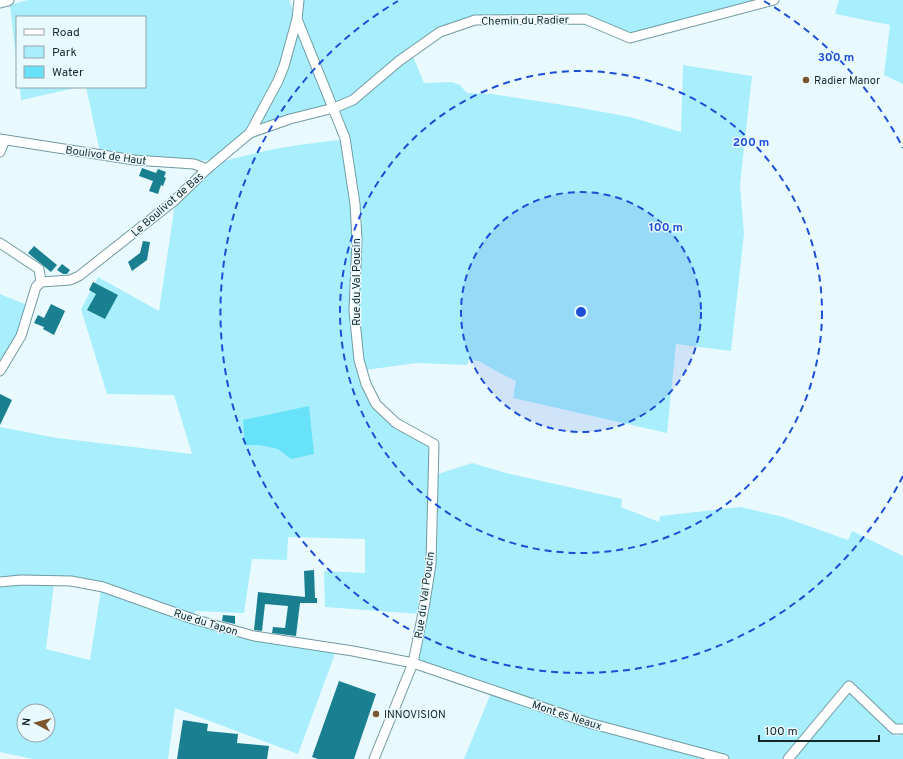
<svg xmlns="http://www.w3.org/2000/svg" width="903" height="759" viewBox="0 0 903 759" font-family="Overpass,sans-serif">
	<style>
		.green { fill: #a8eefc; fill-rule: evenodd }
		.water { fill: #68e2f8 }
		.building { fill: #1a8091 }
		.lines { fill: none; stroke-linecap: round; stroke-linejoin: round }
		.minor-casing { stroke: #709aa2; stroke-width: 11 }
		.tertiary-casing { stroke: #709aa2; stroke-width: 13 }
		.minor { stroke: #fff; stroke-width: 9 }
		.tertiary { stroke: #fff; stroke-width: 11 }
		.ring { fill: none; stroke: #1d4ed8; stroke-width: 2; stroke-dasharray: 7 5 }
		.poi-dot { fill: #79562f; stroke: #e9fafe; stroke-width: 1.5 }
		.labels { text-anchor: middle; stroke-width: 3; stroke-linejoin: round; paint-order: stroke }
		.street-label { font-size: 11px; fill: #17282b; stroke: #e9fafe }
		.poi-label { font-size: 11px; fill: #17282b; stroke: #e9fafe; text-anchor: start }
		.centre { fill: #1d4ed8; stroke: #e9fafe; stroke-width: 2 }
		.ring-label { font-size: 12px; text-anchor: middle; font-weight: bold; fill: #1d4ed8; stroke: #e9fafe; stroke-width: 3; stroke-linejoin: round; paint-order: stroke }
	</style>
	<rect width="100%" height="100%" fill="#e9fafe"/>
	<!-- green -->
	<g class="green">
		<polygon points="28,0 289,0 294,12 278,77 247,131 214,161 134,157 100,152 86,87 145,87 145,17 17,17 17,66 10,5"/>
		<polygon points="303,0 757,0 636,33 625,31 587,15 476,16 435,31 353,95 336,104 305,28 301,14"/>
		<polygon points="839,0 903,0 903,84 884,75 890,25 835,14"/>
		<polygon points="298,29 331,106 255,130 278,91 287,70"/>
		<polygon points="412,54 424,83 452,82 460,85 467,93 492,94 576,107 630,117 681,132 683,65 752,76 740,185 744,234 731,351 676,344 667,433 513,398 516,381 496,371 479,361 469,360 467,365 417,363 365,370 360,343 358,314 362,218 350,141 340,110"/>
		<polygon points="20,87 80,87 21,100"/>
		<path d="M342,140l10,68 1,42 -3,69 25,89 16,17 35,18 3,7 -2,123 -7,41 -95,-7 -1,-36 41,2v-34l-77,-2 -1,23 -35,-1 -8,54 -49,-2 -1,5 -99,-34 -95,-2v-153l57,11 135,16 -18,-59 -67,-1 -26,-85 17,-32 61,34 16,-107 40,-39c10,-5 21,-7 33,-10 31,-8 62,-12 94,-15z"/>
		<polygon points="0,294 27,305 19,332 0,364"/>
		<polygon points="472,463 506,473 622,499 621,507 659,522 660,516 741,507 783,517 848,540 852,531 903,556 903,727 895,725 850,680 784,759 731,759 567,713 418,661 437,555 438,474"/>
		<path d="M44,584h10l-8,65 44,11 11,-70 46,16 189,45 -38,103 -123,-46 -7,51h-135l-33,-7v-165zM24,711h24v24h-24z"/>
		<polygon points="850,691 896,736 903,734 903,759 794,759"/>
		<polygon points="491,693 715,759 464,759"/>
	</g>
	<!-- water -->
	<polygon class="water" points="309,406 314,454 291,459 278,449 260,445 245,445 243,420"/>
	<!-- building -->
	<g class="building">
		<polygon points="142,168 156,173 158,169 166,172 164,177 166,178 163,186 161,185 158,194 149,191 153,181 139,176"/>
		<polygon points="143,241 150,242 147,260 132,271 128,262 140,253"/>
		<polygon points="34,246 57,265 51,272 28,253"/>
		<polygon points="62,264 70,270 67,274 63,274 57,270"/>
		<polygon points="93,282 118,295 105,319 87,310 96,294 89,290"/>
		<polygon points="51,304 65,311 54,335 43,329 44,327 34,323 38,315 44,318"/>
		<polygon points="0,394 12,400 0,425"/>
		<polygon points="314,570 315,598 317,598 317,603 300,603 296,636 272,633 273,627 285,628 288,606 265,604 262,631 254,630 258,592 305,597 304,571"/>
		<polygon points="223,615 235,616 235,624 222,621"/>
		<polygon points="339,681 376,694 354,759 318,759 312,757"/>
		<polygon points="183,720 208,724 207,731 238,734 237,743 269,746 267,759 177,759"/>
	</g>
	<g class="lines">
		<!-- minor casing -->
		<g class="minor-casing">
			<g id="minor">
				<polyline points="297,19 345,138 355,204 357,240 354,311 359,360 366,384 376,404 396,423 434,444 431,564 424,608 413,663 374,759"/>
				<polyline points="250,133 290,119 334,108 353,100 399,61 440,32 475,20 585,19 630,38 774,0"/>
				<polyline points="0,139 134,160 194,164 207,169"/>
				<polyline points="0,152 5,140"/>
				<polyline points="0,243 39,269 41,282"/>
				<polyline points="0,371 21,336 36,287 41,282 70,280 79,276 174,201 207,169 250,133 278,81 284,66 297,19 299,0"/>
				<polyline points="0,582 21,580 71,581 103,587 193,619 254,636 353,651 413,663 589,723 724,759"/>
				<polyline points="788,759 849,686 894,729 903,729"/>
			</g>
		</g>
		<!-- tertiary casing -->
		<g class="tertiary-casing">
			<polyline id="tertiary" points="0,2 8,0"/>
		</g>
		<!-- minor -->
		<use href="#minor" class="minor"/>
		<!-- tertiary -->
		<use href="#tertiary" class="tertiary"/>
	</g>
	<!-- distance rings -->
	<circle cx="581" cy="312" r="120" fill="#1d4ed8" fill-opacity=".12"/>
	<g class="ring">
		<circle cx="581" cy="312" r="120"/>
		<circle cx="581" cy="312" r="241"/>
		<path d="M903 476A361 361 0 1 1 398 1M764 1A361 361 0 0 1 903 148"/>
	</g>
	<!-- markers -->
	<g class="poi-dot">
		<circle cx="806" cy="80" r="4"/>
		<circle cx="376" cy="714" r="4"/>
	</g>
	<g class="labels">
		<!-- street labels -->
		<g class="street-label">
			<text transform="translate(525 20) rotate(-1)" y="4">Chemin du Radier</text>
			<text transform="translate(106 155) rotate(8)" y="4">Boulivot de Haut</text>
			<text transform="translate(167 204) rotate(-41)" y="4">Le Boulivot de Bas</text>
			<text transform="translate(356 282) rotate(-90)" y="4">Rue du Val Poucin</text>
			<text transform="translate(424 595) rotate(-82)" y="4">Rue du Val Poucin</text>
			<text transform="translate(206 622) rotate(17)" y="4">Rue du Tapon</text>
			<text transform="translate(567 715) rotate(18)" y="4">Mont es Neaux</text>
		</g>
		<!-- poi labels -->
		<g class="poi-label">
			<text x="814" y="84">Radier Manor</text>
			<text x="384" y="718">INNOVISION</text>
		</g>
	</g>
	<circle cx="581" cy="312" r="6" class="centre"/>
	<g class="ring-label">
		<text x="836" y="61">300 m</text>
		<text x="751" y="146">200 m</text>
		<text x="666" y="231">100 m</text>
	</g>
	<!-- legend -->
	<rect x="16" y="16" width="130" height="72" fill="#e9fafe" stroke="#95a6aa"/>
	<rect x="24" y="29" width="20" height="6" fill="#ffffff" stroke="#95a6aa"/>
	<text x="52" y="36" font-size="12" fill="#17282b">Road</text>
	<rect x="24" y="46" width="20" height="12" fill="#a8eefc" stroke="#95a6aa"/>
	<text x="52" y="56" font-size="12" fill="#17282b">Park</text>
	<rect x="24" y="66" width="20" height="12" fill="#68e2f8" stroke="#95a6aa"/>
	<text x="52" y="76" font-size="12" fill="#17282b">Water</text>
	<!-- north arrow -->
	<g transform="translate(36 723) rotate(277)"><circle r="19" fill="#e9fafe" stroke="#95a6aa"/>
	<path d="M0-3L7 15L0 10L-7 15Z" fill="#79562f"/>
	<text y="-6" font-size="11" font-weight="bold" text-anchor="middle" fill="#17282b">N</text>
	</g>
	<!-- scale -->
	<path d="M759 735v6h120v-6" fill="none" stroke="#17282b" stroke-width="2"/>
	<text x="765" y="735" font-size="12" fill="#17282b" stroke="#e9fafe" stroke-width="3" paint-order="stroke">100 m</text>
</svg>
